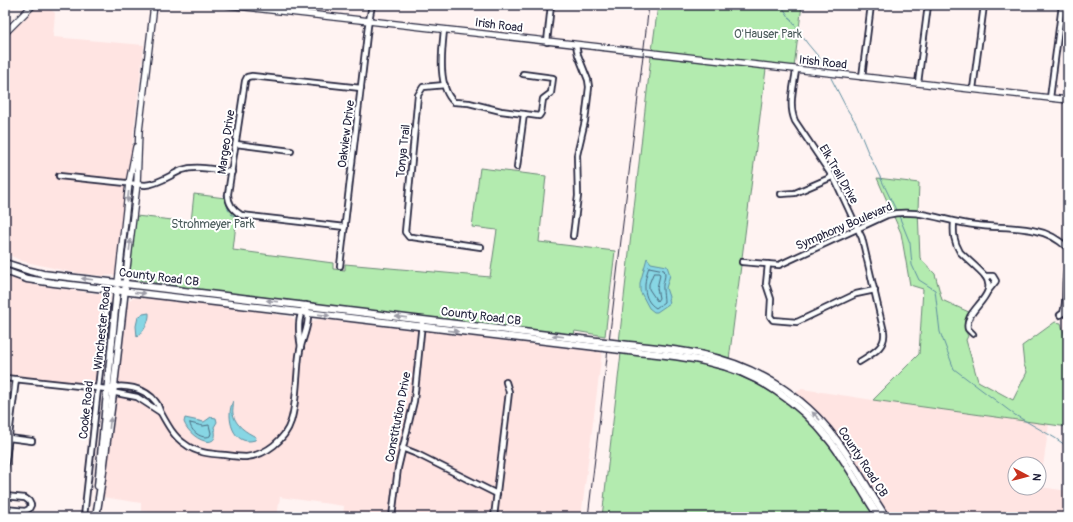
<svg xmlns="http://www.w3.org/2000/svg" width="1073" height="522" viewBox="0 0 1073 522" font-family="Pangolin,sans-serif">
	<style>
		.built { fill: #ffe4e2; fill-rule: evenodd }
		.green { fill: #b3ebaf; stroke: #6a8675 }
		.water { fill: #87d6e4; stroke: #5f8ea0 }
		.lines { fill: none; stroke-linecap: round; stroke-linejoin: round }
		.shore { stroke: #4a6a7f; stroke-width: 1 }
		.stream { stroke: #5f8ea0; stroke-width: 1 }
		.minor-casing { stroke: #22223b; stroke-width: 8 }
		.tertiary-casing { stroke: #22223b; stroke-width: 8 }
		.secondary-casing { stroke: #22223b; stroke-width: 9 }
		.minor { stroke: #fff; stroke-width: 4.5 }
		.tertiary { stroke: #fff; stroke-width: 5.5 }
		.secondary { stroke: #fff; stroke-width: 6 }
		.rail { stroke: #22223b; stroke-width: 1 }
		.secondary-bridge-casing { stroke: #22223b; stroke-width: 9; stroke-linecap: butt }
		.secondary-bridge { stroke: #fff; stroke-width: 6 }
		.oneway { fill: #9c9ca7 }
		.labels { text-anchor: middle; stroke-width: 4; stroke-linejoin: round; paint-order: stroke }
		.street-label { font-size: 12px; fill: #22223b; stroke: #fff }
		.park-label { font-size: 12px; fill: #4e5e5e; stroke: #fff }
	</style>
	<rect width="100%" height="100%" fill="#fff3f2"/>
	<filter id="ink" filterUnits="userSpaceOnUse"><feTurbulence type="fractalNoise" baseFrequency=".025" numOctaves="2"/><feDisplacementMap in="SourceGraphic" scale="8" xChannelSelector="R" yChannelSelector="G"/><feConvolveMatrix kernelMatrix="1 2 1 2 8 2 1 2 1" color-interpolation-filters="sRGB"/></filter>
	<g filter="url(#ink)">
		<!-- built -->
		<g class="built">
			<polygon points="38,5 46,5 55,13 53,37 144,45 117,271 115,275 102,276 71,272 22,261 5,253 5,38"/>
			<polygon points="5,275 34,285 108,295 95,385 93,385 5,376"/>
			<polygon points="132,298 161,299 249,309 291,317 294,319 297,325 297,352 291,411 296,411 303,354 307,341 309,326 312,321 320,319 602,352 581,517 343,517 344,506 280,497 277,517 187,517 141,511 141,503 103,497 126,307 128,302"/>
			<path d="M802,389l71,11 176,24 -9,63 28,4v26h-179l-7,-10 -40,-65 -27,-32 -20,-17zM1015,464h24v24h-24z"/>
		</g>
		<!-- green -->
		<g class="green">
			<polygon points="658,5 802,5 794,67 652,51"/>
			<polygon points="651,56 766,69 729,360 619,342"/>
			<polygon points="480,168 546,176 539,242 615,251 605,336 575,331 574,334 558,333 188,288 168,284 138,280 133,279 130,273 136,216 191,222 194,194 225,198 230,210 237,215 233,250 333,263 333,269 345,270 345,264 490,277 497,230 472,227"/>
			<path d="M877,178l42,5 -1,27 2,48 15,16 7,26 29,13c-5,8 -8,15 -3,23l-2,4 12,41 35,19 14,-28 -3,-7 -2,-19 33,-24 6,1 7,25v79l-195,-27 46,-46 4,-65 -13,-4 -9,-52z"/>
			<path d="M621,353c27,4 55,5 81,11 44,10 86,34 117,67 23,24 39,57 56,86h-273z"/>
		</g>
		<!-- water -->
		<g class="water">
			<polygon points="647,258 651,263 667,266 670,275 666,288 669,297 668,300 670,303 657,312 654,312 649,308 640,291 640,283"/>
			<path d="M149,313c1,8 -6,20 -12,24l-1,-11 2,-9 5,-3z"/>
			<path d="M233,401c1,4 -1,9 0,13 3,12 13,18 23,23l-1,3c-22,7 -30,-23 -22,-39z"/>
			<path d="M211,417l5,1 1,4 -3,5c8,25 -23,14 -30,-5l1,-4 19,4z"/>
		</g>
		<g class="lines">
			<!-- shore -->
			<g class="shore">
				<path d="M649,267l15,3c3,6 -2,12 -1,19 0,5 1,8 1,13l-8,6c-15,-9 -12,-28 -7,-41z"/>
				<polygon points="655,273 659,273 660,275 657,288 659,298 657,301 649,289 649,284 653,274"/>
				<path d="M190,423l13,3 6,-1 2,8 -1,3c-8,4 -20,-5 -20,-13z"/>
			</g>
			<!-- stream -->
			<g class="stream">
				<polyline points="781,5 807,43 822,61 826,67"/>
				<polyline points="831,78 847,109 856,123 867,150 896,210"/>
				<polyline points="224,195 225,200 229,211"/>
				<polyline points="231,214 236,217"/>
				<polyline points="899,216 910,243 912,265 919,280 935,290 940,332 954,369 1015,415 1055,438 1068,447"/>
			</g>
			<!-- minor casing -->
			<g class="minor-casing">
				<g id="minor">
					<path d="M444,30c-2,20 -7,57 10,72l15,1 32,8 38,5 2,-3 2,-14 8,-6 2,-15 -30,-4"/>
					<polyline points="547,42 551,5"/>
					<path d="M796,70c-2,16 -8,35 -1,51l41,61 26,56 22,94c2,16 -13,22 -25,30"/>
					<polyline points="862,77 871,5"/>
					<polyline points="918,83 928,5"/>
					<polyline points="445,85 423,87 418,95 405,232 409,237 412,237 481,247"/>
					<polyline points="973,89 984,5"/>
					<polyline points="1050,98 1062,5"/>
					<polyline points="236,144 291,151"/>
					<polyline points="517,167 524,114"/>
					<path d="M59,176l86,9c14,-1 25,-10 37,-15 15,-5 34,0 50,2"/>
					<polyline points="781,194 795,193 832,177"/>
					<path d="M954,222c-1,12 0,20 6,30 8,8 18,16 25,24 15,20 -22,34 -17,53l5,5"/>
					<path d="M345,227l-104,-12c-8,-5 -13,-11 -13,-21l17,-113 2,-4 5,-1 109,12"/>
					<polyline points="573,236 578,196 577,155 585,121 589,87 588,80 578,55 576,45"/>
					<path d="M742,262l37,3 108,-50c29,-8 59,7 88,10 19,3 43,1 61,6 12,2 23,9 32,17"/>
					<polyline points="768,264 766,284 771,299 770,316 773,320 797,322 856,294 875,290"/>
					<polyline points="340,266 368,26 372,5"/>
					<polyline points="985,276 993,276 996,281 988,291"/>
					<path d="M1060,315l3,-2c5,-15 0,-31 5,-46"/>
					<path d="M301,347c-2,-11 -4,-28 2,-37"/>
					<path d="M5,378l102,11c15,-6 39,-1 49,13 3,3 3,8 5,11 6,11 13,24 24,31 11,9 26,10 40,11 7,1 14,2 21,2 20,-2 39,-17 45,-36 4,-13 5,-28 6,-42 1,-10 1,-23 4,-33 4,-14 10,-26 5,-41"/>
					<polyline points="111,392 137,397 160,412"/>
					<polyline points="9,438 32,441"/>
					<polyline points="402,448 417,454 497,494"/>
					<polyline points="5,468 16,379"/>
					<polyline points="5,496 25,498 29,501 31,505 29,509 25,511 5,509"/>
					<polyline points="84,517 107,306"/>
					<polyline points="392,517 398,468 414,401 422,323"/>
					<polyline points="494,517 509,392 506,382"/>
				</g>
			</g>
			<!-- tertiary casing -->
			<g class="tertiary-casing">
				<g id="tertiary">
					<polyline points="228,5 1068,100"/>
					<polyline points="5,33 33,5"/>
					<polyline points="118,283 129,183 136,147"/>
					<polyline points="125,284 137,184 139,131 154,5"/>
				</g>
			</g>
			<!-- secondary casing -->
			<g class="secondary-casing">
				<g id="secondary">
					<polyline points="5,263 30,271 43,274 597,341"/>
					<polyline points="5,271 27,279 54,283 596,347"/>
					<path d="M621,344c26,3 53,5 78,10 55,11 103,40 136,84 20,25 33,53 51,79"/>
					<path d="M621,350c29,4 58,5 87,12 48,10 92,40 122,79 19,24 32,51 49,76"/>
					<polyline points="98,486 117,289"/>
					<polyline points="96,517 102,479 114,386 125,289"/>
				</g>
			</g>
			<!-- minor -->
			<use href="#minor" class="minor"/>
			<!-- tertiary -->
			<use href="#tertiary" class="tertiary"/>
			<!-- secondary -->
			<use href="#secondary" class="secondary"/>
			<!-- rail -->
			<polyline class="rail" points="588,517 649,5"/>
			<!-- secondary-bridge casing -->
			<g class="secondary-bridge-casing">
				<g id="secondary-bridge">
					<polyline points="597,341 621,344"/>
					<polyline points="596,347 621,350"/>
				</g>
			</g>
			<!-- secondary-bridge -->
			<use href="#secondary-bridge" class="secondary-bridge"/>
		</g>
		<!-- one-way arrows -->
		<defs><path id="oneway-solid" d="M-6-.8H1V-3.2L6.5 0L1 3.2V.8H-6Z"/></defs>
		<g class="oneway">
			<use href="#oneway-solid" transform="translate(128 197) rotate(96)"/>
			<use href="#oneway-solid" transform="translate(130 245) rotate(-83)"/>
			<use href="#oneway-solid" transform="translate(87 279) rotate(-173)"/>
			<use href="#oneway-solid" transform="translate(140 293) rotate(6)"/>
			<use href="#oneway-solid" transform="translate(272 301) rotate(-173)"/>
			<use href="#oneway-solid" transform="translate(324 315) rotate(7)"/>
			<use href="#oneway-solid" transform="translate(401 317) rotate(-173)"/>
			<use href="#oneway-solid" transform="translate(453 331) rotate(7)"/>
			<use href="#oneway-solid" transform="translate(558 336) rotate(-173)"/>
			<use href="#oneway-solid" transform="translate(816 416) rotate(-134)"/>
			<use href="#oneway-solid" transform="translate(110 423) rotate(-83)"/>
		</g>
	</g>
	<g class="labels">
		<!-- street labels -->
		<g class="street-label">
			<text transform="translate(499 25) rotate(7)" y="4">Irish Road</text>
			<text transform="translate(823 62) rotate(6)" y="4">Irish Road</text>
			<text transform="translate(346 134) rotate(-83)" y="4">Oakview Drive</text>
			<text transform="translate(226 142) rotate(-82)" y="4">Margeo Drive</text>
			<text transform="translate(403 151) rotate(-84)" y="4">Tonya Trail</text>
			<text transform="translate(839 174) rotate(60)" y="4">Elk Trail Drive</text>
			<text transform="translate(844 226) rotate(-23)" y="4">Symphony Boulevard</text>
			<text transform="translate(159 277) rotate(7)" y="4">County Road CB</text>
			<text transform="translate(481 316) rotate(7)" y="4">County Road CB</text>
			<text transform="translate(102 328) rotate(-84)" y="4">Winchester Road</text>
			<text transform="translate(86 410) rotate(-84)" y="4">Cooke Road</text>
			<text transform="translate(398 417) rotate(-79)" y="4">Constitution Drive</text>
			<text transform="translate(863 462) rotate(57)" y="4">County Road CB</text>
		</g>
		<!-- park labels -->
		<g class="park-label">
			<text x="768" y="38">O'Hauser Park</text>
			<text x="213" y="228">Strohmeyer Park</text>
		</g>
	</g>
	<!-- margin -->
	<rect width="1073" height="522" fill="none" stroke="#fff" stroke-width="20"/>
	<rect x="10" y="10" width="1053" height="502" fill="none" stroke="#22223b" stroke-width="1.5" filter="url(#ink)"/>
	<!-- north arrow -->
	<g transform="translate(1027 476) rotate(97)"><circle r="19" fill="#ffffff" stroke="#a7a7b1"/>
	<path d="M0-3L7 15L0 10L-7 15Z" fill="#c8321e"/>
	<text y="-6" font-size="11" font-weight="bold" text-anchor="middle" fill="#22223b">N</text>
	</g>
</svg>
